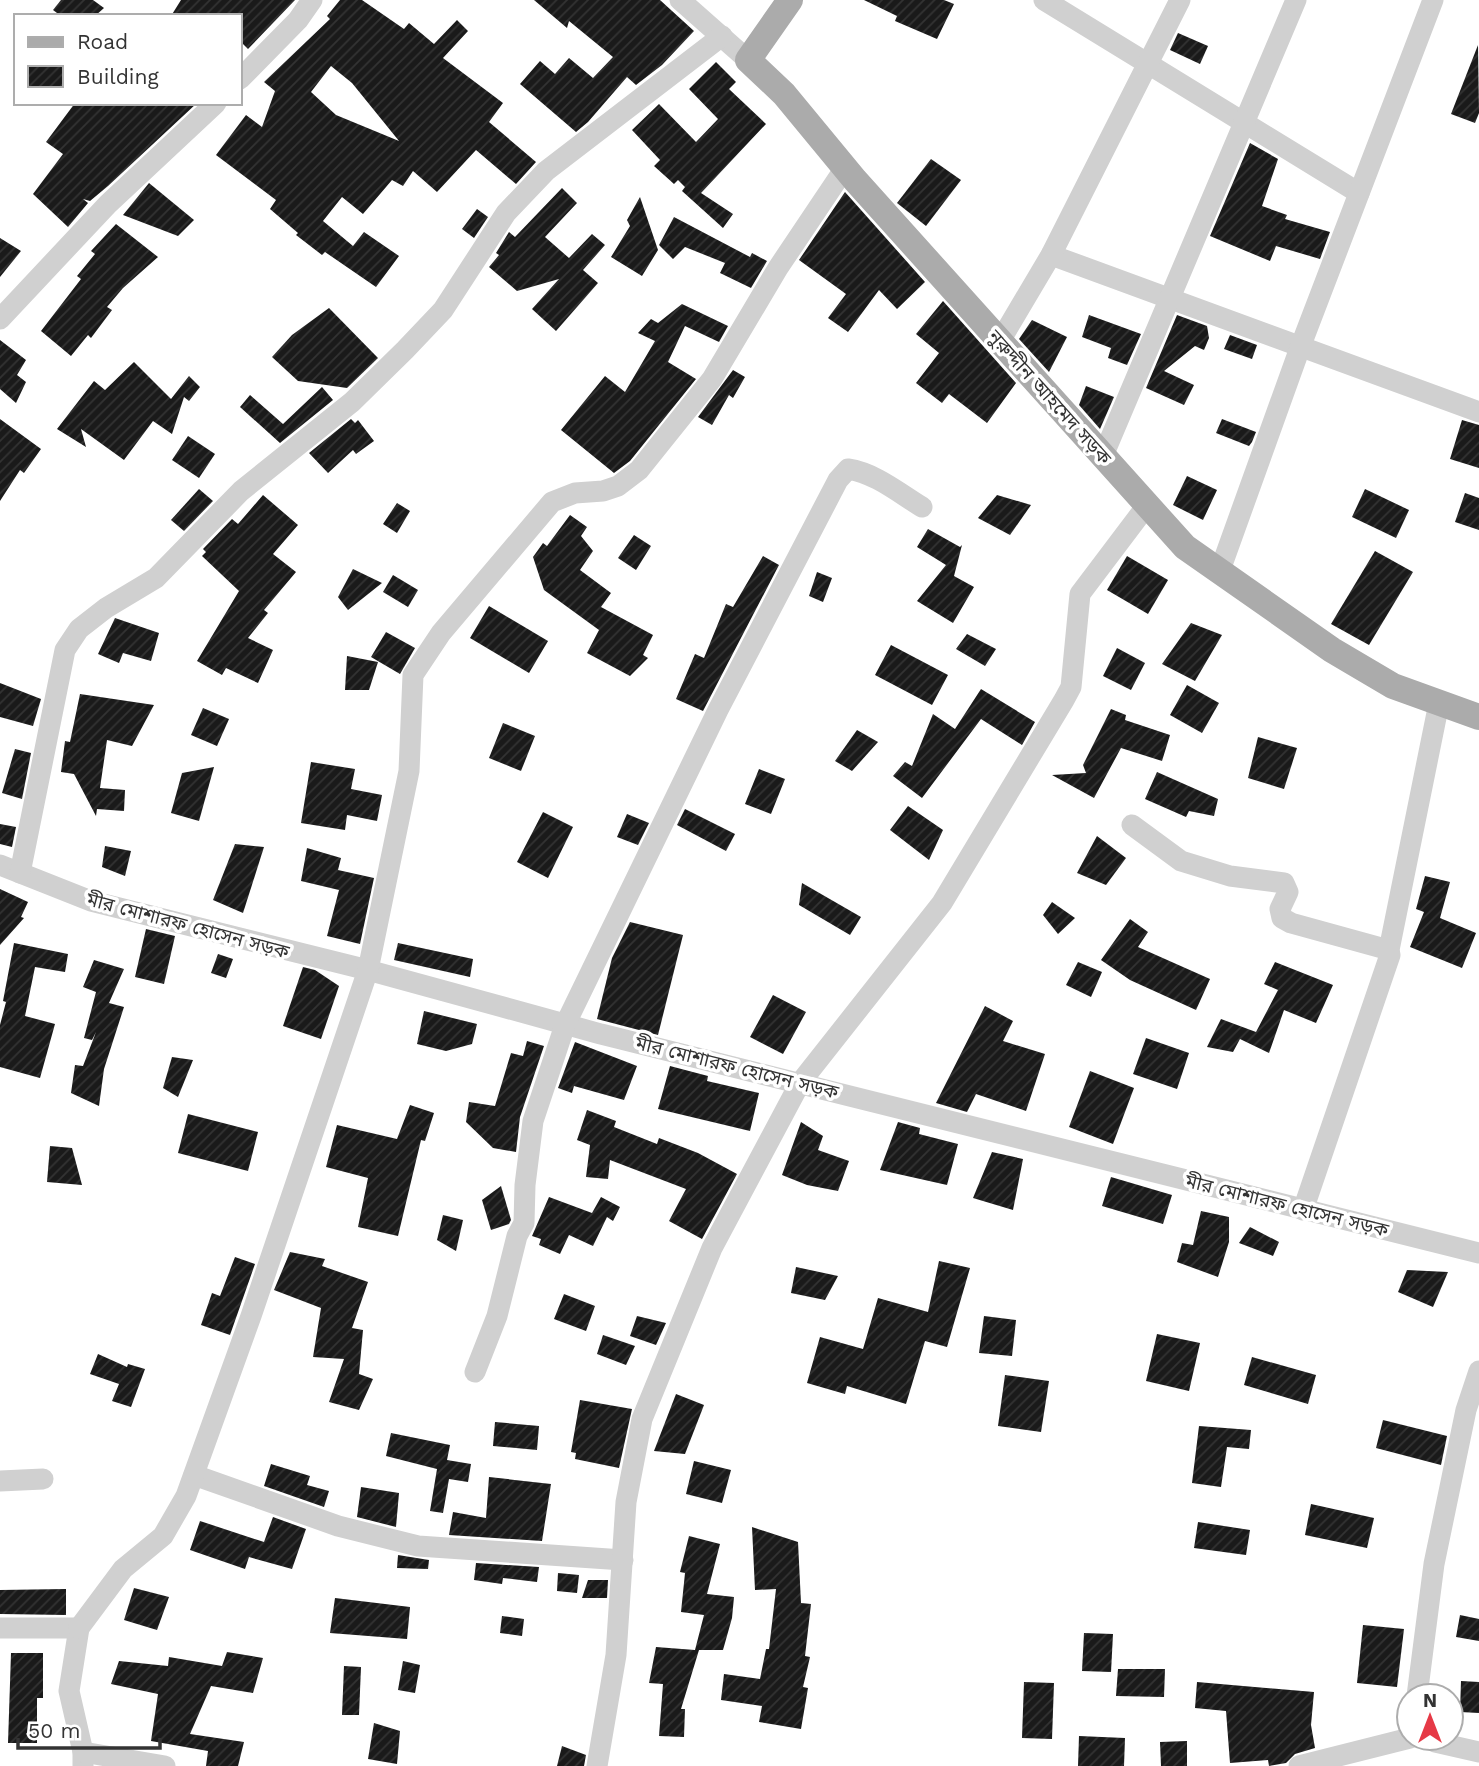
<svg xmlns="http://www.w3.org/2000/svg" width="1479" height="1766" viewBox="0 0 1479 1766" font-family="'Work Sans','Noto Sans Bengali',sans-serif">
	<style>
		.building { fill: url(#building-hatch); fill-rule: evenodd }
		.lines { fill: none; stroke-linecap: round; stroke-linejoin: round }
		.minor { stroke: #d0d0d0; stroke-width: 21 }
		.major { stroke: #ababab; stroke-width: 26 }
		.labels { text-anchor: middle; stroke-width: 7; stroke-linejoin: round; paint-order: stroke }
		.street-label { font-size: 19px; fill: #333; stroke: #fff }
	</style>
	<defs>
		<pattern id="building-hatch" width="6" height="6" patternUnits="userSpaceOnUse" patternTransform="scale(1.75)"><rect width="6" height="6" fill="#1a1a1a"/><path d="M-1 1l2-2M0 6l6-6M5 7l2-2" fill="none" stroke="#333"/></pattern>
	</defs>
	<rect width="100%" height="100%" fill="#fff"/>
	<!-- building -->
	<g class="building">
		<polygon points="61,0 93,0 104,8 95,16 61,16 53,10"/>
		<polygon points="181,0 295,0 248,49 240,41 240,16 171,16"/>
		<path d="M340,0h22l42,29 5,-6 25,21 23,-24 11,11 -25,27 60,45 -14,19 47,40 -20,22 -40,-34 -39,42 -24,-21 -10,15 -11,-6 -29,34 -21,-17 -19,24 30,25 11,-14 35,24 -23,31 -51,-35 -3,3 -26,-20 2,-2 -28,-24 6,-9 -60,-45 30,-40 16,12 13,-36 -11,-9 66,-63 -3,-3zM331,66l21,17 47,58 -63,-26 -25,-23z"/>
		<polygon points="534,0 660,0 694,31 662,65 636,85 627,77 588,122 576,132 520,84 540,61 555,74 569,58 593,78 613,57 569,21 567,28"/>
		<polygon points="864,0 944,0 954,4 937,39 895,21 897,16"/>
		<polygon points="1178,33 1208,46 1200,64 1170,50"/>
		<polygon points="1478,45 1479,113 1475,123 1451,114"/>
		<polygon points="716,62 736,82 729,89 766,124 701,193 733,214 723,228 682,191 685,187 678,180 674,184 654,166 660,160 632,130 659,104 696,142 718,119 689,89"/>
		<polygon points="75,103 197,103 108,186 90,201 83,199 88,203 68,227 33,194 63,154 46,142"/>
		<polygon points="1250,143 1278,159 1262,206 1287,215 1285,219 1330,232 1320,259 1276,246 1270,261 1210,236"/>
		<polygon points="931,159 961,180 926,226 897,203"/>
		<polygon points="149,183 194,220 178,236 123,215"/>
		<polygon points="562,188 577,203 545,237 569,258 592,234 605,245 583,270 598,283 556,331 532,309 559,279 517,291 489,267 499,255 496,253 509,232 515,237"/>
		<polygon points="845,192 925,282 897,309 879,290 848,332 828,318 846,294 799,260"/>
		<polygon points="640,197 658,250 642,276 611,257 630,226 627,220"/>
		<polygon points="477,209 488,217 474,238 462,229"/>
		<polygon points="674,217 750,257 752,253 767,261 751,288 720,273 725,263 685,247 673,259 659,245"/>
		<polygon points="116,224 158,257 123,288 107,307 112,310 91,338 88,335 71,356 41,331 81,279 77,276 95,254 91,251"/>
		<polygon points="0,238 21,251 0,277"/>
		<polygon points="943,301 1016,383 987,423 949,394 942,403 916,383 939,353 916,334"/>
		<polygon points="682,304 728,326 719,342 685,326 668,362 696,379 630,461 614,473 561,430 605,376 625,392 655,341 638,333 651,319 658,323"/>
		<polygon points="329,308 378,358 347,388 298,381 272,357 292,335"/>
		<polygon points="1089,315 1141,334 1127,365 1108,358 1111,348 1082,337"/>
		<polygon points="1177,315 1207,326 1209,338 1204,350 1195,346 1164,371 1194,385 1184,405 1146,388"/>
		<polygon points="1032,320 1067,337 1049,372 1019,339"/>
		<polygon points="1230,335 1257,345 1252,359 1224,349"/>
		<polygon points="0,340 26,360 17,375 26,382 16,403 0,389"/>
		<polygon points="134,362 171,399 189,376 200,387 189,401 184,397 172,434 153,421 124,460 81,429 86,447 57,429 94,381 105,390"/>
		<polygon points="733,370 745,377 733,398 729,395 712,425 698,417"/>
		<polygon points="1086,386 1114,397 1100,429 1079,405"/>
		<polygon points="322,387 333,400 280,443 240,407 250,395 283,424"/>
		<polygon points="0,419 41,449 24,473 20,470 0,501"/>
		<polygon points="351,419 355,423 358,420 374,441 356,454 353,450 328,473 309,453"/>
		<polygon points="1222,419 1256,432 1252,442 1249,446 1216,433"/>
		<polygon points="1462,420 1479,425 1479,468 1450,459"/>
		<polygon points="188,436 215,454 199,478 172,460"/>
		<polygon points="1187,476 1217,490 1203,520 1173,505"/>
		<polygon points="199,489 213,501 184,531 171,520"/>
		<polygon points="1365,489 1409,510 1396,538 1352,517"/>
		<polygon points="1465,493 1479,498 1479,530 1455,522"/>
		<polygon points="263,495 298,525 273,554 296,572 264,610 268,613 248,638 273,650 258,683 226,668 222,675 197,661 239,591 202,556 206,552 203,549 232,519 238,524"/>
		<polygon points="997,495 1031,505 1010,535 978,518"/>
		<polygon points="397,503 410,511 397,533 383,524"/>
		<polygon points="570,515 587,527 581,536 593,551 580,570 611,593 601,607 653,635 643,655 648,658 630,676 587,653 599,630 544,590 533,557 543,543 547,546"/>
		<polygon points="928,529 960,547 962,545 954,576 974,587 953,623 917,601 946,565 917,547"/>
		<polygon points="634,535 651,546 636,570 618,558"/>
		<polygon points="1375,551 1413,572 1369,645 1331,624"/>
		<polygon points="763,556 779,565 703,711 676,699 695,654 704,658 726,604 733,607"/>
		<polygon points="1127,556 1168,580 1148,614 1107,590"/>
		<polygon points="353,569 382,583 348,610 338,597"/>
		<polygon points="817,572 832,578 823,602 809,596"/>
		<polygon points="393,575 418,590 408,607 383,592"/>
		<polygon points="489,606 548,641 529,673 470,638"/>
		<polygon points="115,618 159,633 151,661 123,653 119,663 98,654"/>
		<polygon points="1191,623 1222,635 1195,681 1162,664"/>
		<polygon points="386,632 415,648 400,674 371,657"/>
		<polygon points="967,634 996,649 985,666 956,649"/>
		<polygon points="891,645 948,675 932,705 875,675"/>
		<polygon points="1117,648 1145,663 1131,690 1103,676"/>
		<polygon points="347,656 378,662 369,690 345,690"/>
		<polygon points="0,683 41,699 33,726 0,717"/>
		<polygon points="1187,685 1219,703 1202,733 1170,715"/>
		<polygon points="981,689 1035,722 1022,745 981,719 922,798 893,776 905,762 912,766 933,714 955,729"/>
		<polygon points="80,694 154,705 132,746 107,740 100,788 125,790 124,811 97,809 96,816 74,774 61,772 65,741 70,742"/>
		<polygon points="203,708 229,719 217,746 191,735"/>
		<polygon points="1111,709 1126,715 1125,720 1170,735 1162,761 1121,748 1094,798 1052,775 1086,773 1083,765"/>
		<polygon points="503,723 535,736 521,771 489,758"/>
		<polygon points="857,730 878,742 852,771 835,761"/>
		<polygon points="1258,737 1297,748 1284,789 1248,778"/>
		<polygon points="15,749 31,753 22,799 2,793"/>
		<polygon points="311,762 355,769 351,789 382,795 377,821 347,815 345,830 301,823"/>
		<polygon points="214,767 199,821 171,813 182,773"/>
		<polygon points="759,769 785,779 771,814 745,804"/>
		<polygon points="1157,772 1218,799 1214,816 1189,811 1186,817 1145,799"/>
		<polygon points="908,806 943,830 929,860 890,830"/>
		<polygon points="685,809 735,834 726,851 677,825"/>
		<polygon points="543,812 573,827 548,878 517,862"/>
		<polygon points="627,814 649,823 638,845 617,837"/>
		<polygon points="0,824 16,827 12,847 0,844"/>
		<polygon points="1097,836 1126,858 1106,885 1077,873"/>
		<polygon points="235,844 264,847 243,913 213,900"/>
		<polygon points="105,846 131,851 125,876 102,867"/>
		<polygon points="307,848 341,858 338,870 374,878 360,944 327,936 339,890 301,881"/>
		<polygon points="1425,876 1450,882 1440,918 1476,933 1462,968 1410,947 1424,912 1416,909"/>
		<polygon points="802,883 861,917 850,935 799,905"/>
		<polygon points="0,889 28,902 21,917 24,918 0,945"/>
		<polygon points="1052,902 1075,918 1058,934 1043,915"/>
		<polygon points="1130,919 1148,932 1138,947 1210,979 1196,1010 1130,980 1101,960"/>
		<polygon points="630,922 683,935 658,1035 597,1019 612,958"/>
		<polygon points="146,929 175,936 164,984 135,977"/>
		<polygon points="14,943 68,954 65,972 35,967 25,1016 55,1024 40,1078 0,1067 0,1025 6,1002 3,1001"/>
		<polygon points="398,943 473,959 470,977 394,960"/>
		<polygon points="218,954 233,959 226,978 211,973"/>
		<polygon points="94,960 124,969 109,1003 124,1007 104,1069 99,1106 71,1093 75,1065 83,1066 96,1032 92,1040 84,1038 96,992 83,987"/>
		<polygon points="1078,962 1102,972 1091,997 1066,985"/>
		<polygon points="1275,962 1333,985 1316,1023 1284,1010 1269,1053 1240,1039 1233,1052 1207,1047 1221,1019 1256,1032 1278,990 1264,984"/>
		<polygon points="303,967 315,970 339,986 321,1039 283,1026"/>
		<polygon points="773,995 806,1012 783,1054 750,1037"/>
		<polygon points="985,1006 1013,1021 1003,1041 1045,1054 1026,1111 976,1094 967,1112 936,1103"/>
		<polygon points="424,1011 477,1024 472,1044 446,1051 417,1044"/>
		<polygon points="1146,1038 1189,1053 1177,1089 1133,1074"/>
		<polygon points="527,1041 544,1046 520,1117 516,1152 493,1148 466,1122 469,1102 495,1106 511,1053 523,1056"/>
		<polygon points="575,1042 637,1066 624,1100 574,1086 572,1093 558,1088"/>
		<polygon points="172,1057 193,1060 178,1097 163,1088"/>
		<polygon points="670,1066 708,1076 707,1081 759,1093 750,1131 658,1109"/>
		<polygon points="1090,1071 1134,1088 1113,1144 1069,1127"/>
		<polygon points="410,1105 434,1113 425,1141 421,1140 398,1236 358,1227 368,1178 326,1167 337,1125 397,1139"/>
		<polygon points="587,1110 616,1121 614,1127 657,1144 659,1138 698,1153 737,1174 702,1239 669,1221 686,1189 610,1160 608,1179 586,1177 590,1145 577,1140"/>
		<polygon points="188,1114 258,1132 248,1171 178,1153"/>
		<polygon points="801,1122 823,1136 818,1150 849,1161 838,1191 807,1185 782,1175"/>
		<polygon points="898,1122 920,1128 919,1134 958,1144 947,1185 880,1170"/>
		<polygon points="50,1146 72,1148 82,1185 47,1182"/>
		<polygon points="992,1152 1023,1159 1013,1210 973,1198"/>
		<polygon points="1111,1177 1172,1195 1163,1224 1102,1206"/>
		<polygon points="501,1186 511,1220 509,1224 491,1230 482,1200"/>
		<polygon points="549,1197 592,1213 601,1197 620,1207 613,1221 607,1217 593,1246 569,1235 560,1254 539,1245 541,1239 532,1236"/>
		<polygon points="1201,1211 1229,1217 1229,1242 1218,1277 1177,1262 1182,1243 1193,1245"/>
		<polygon points="443,1215 463,1220 456,1251 437,1240"/>
		<polygon points="1250,1227 1279,1242 1273,1256 1239,1243"/>
		<polygon points="290,1252 325,1259 322,1266 368,1282 352,1328 363,1330 359,1374 373,1379 359,1410 329,1402 344,1359 313,1357 321,1308 274,1290"/>
		<polygon points="235,1257 255,1264 230,1335 201,1325 212,1293 220,1296"/>
		<polygon points="939,1261 970,1268 947,1347 925,1341 906,1404 847,1386 845,1394 807,1383 820,1337 863,1349 878,1298 928,1312"/>
		<polygon points="796,1267 838,1276 825,1300 791,1293"/>
		<polygon points="1407,1270 1448,1272 1433,1307 1398,1292"/>
		<polygon points="564,1294 595,1306 586,1331 554,1319"/>
		<polygon points="637,1316 666,1323 656,1345 630,1336"/>
		<polygon points="984,1316 1016,1320 1012,1356 979,1353"/>
		<polygon points="1157,1334 1200,1343 1189,1391 1146,1381"/>
		<polygon points="603,1335 635,1346 626,1365 597,1354"/>
		<polygon points="98,1354 127,1367 128,1364 145,1369 131,1407 112,1401 119,1384 90,1374"/>
		<polygon points="1252,1357 1316,1375 1308,1404 1244,1385"/>
		<polygon points="1005,1375 1049,1381 1041,1432 998,1426"/>
		<polygon points="676,1394 704,1405 685,1454 654,1451"/>
		<polygon points="580,1400 632,1409 619,1468 575,1459 576,1453 571,1452"/>
		<polygon points="1383,1420 1447,1436 1441,1465 1376,1448"/>
		<polygon points="495,1422 539,1426 537,1450 493,1446"/>
		<polygon points="1199,1426 1251,1430 1249,1449 1227,1447 1221,1487 1192,1483"/>
		<polygon points="391,1433 450,1445 447,1460 471,1464 468,1482 449,1479 443,1513 430,1511 437,1469 386,1456"/>
		<polygon points="694,1461 731,1470 722,1503 686,1494"/>
		<polygon points="271,1464 310,1476 307,1485 329,1491 324,1507 264,1486"/>
		<polygon points="489,1477 551,1484 542,1541 449,1535 453,1512 486,1518"/>
		<polygon points="361,1487 399,1493 396,1527 357,1517"/>
		<polygon points="1311,1504 1374,1518 1367,1548 1305,1535"/>
		<polygon points="273,1517 306,1529 292,1569 249,1557 245,1569 190,1550 200,1521 264,1542"/>
		<polygon points="1198,1522 1250,1530 1246,1555 1194,1548"/>
		<polygon points="752,1527 798,1542 801,1603 811,1604 805,1656 810,1657 803,1687 808,1688 801,1729 759,1722 762,1706 721,1700 724,1674 760,1679 766,1649 769,1649 776,1589 755,1590"/>
		<polygon points="689,1536 720,1544 707,1594 734,1597 732,1618 723,1650 699,1650 681,1709 685,1709 684,1737 659,1736 663,1684 649,1683 656,1647 695,1650 704,1615 681,1612 685,1573 680,1572"/>
		<polygon points="398,1555 429,1560 428,1569 397,1568"/>
		<polygon points="476,1563 539,1567 537,1582 503,1578 502,1584 474,1580"/>
		<polygon points="558,1573 579,1575 577,1593 557,1591"/>
		<polygon points="588,1580 608,1580 607,1598 582,1598"/>
		<polygon points="134,1588 169,1597 157,1630 124,1620"/>
		<polygon points="66,1589 66,1615 0,1614 0,1590"/>
		<polygon points="335,1598 410,1607 407,1639 330,1633"/>
		<polygon points="1460,1615 1479,1619 1479,1641 1456,1637"/>
		<polygon points="502,1616 524,1619 522,1636 500,1633"/>
		<polygon points="1363,1625 1404,1629 1397,1687 1357,1683"/>
		<polygon points="1084,1633 1113,1634 1111,1672 1082,1671"/>
		<polygon points="227,1652 263,1658 253,1693 211,1686 190,1734 244,1742 238,1766 206,1766 208,1751 151,1741 158,1694 111,1684 119,1661 168,1666 169,1657 222,1666"/>
		<polygon points="11,1653 43,1653 43,1698 37,1698 37,1743 8,1743"/>
		<polygon points="403,1661 420,1665 415,1693 398,1690"/>
		<polygon points="344,1666 361,1667 359,1715 342,1715"/>
		<polygon points="1118,1669 1165,1669 1164,1697 1116,1696"/>
		<polygon points="1461,1681 1479,1682 1479,1713 1460,1712"/>
		<polygon points="1024,1682 1054,1683 1052,1739 1022,1738"/>
		<polygon points="1197,1682 1314,1692 1311,1725 1315,1748 1295,1754 1286,1763 1269,1766 1268,1760 1230,1763 1226,1711 1195,1708"/>
		<polygon points="374,1723 400,1731 397,1764 368,1759"/>
		<polygon points="1079,1736 1125,1738 1124,1766 1078,1766"/>
		<polygon points="1187,1741 1187,1766 1161,1766 1160,1742"/>
		<polygon points="562,1746 586,1755 584,1766 557,1766"/>
	</g>
	<g class="lines">
		<!-- minor -->
		<g class="minor">
			<polyline points="680,0 748,60"/>
			<polyline points="1044,0 1359,193"/>
			<polyline points="240,79 298,20 312,0"/>
			<polyline points="1051,255 1479,412"/>
			<polyline points="0,319 108,204 216,103"/>
			<polyline points="1000,341 1051,255 1180,0"/>
			<polyline points="1103,456 1296,0"/>
			<polyline points="1219,573 1301,345 1433,0"/>
			<polyline points="1132,825 1181,861 1230,876 1284,883 1288,892 1280,909 1282,918 1291,923 1389,950"/>
			<polyline points="0,865 91,901 368,970 601,1034 1479,1253"/>
			<polyline points="20,873 65,650 79,629 106,608 156,578 241,491 352,402 405,350 443,310 506,213 546,171 722,36"/>
			<polyline points="1303,1210 1390,955 1389,950 1439,703"/>
			<path d="M475,1372l22,-56 20,-80 7,-13 1,-38 8,-64 32,-96 153,-315 120,-230 10,-11c27,4 51,24 74,38"/>
			<polyline points="194,1475 338,1526 418,1546 623,1560"/>
			<polyline points="0,1481 43,1479"/>
			<polyline points="0,1628 79,1628 69,1691 83,1752 83,1766"/>
			<polyline points="79,1628 123,1569 163,1536 186,1496 251,1316 368,970 409,771 413,675 441,633 552,502 575,493 603,491 618,486 639,470 712,379 778,268 845,168"/>
			<polyline points="1417,1696 1434,1564 1466,1410 1479,1371"/>
			<polyline points="1428,1738 1435,1742 1479,1752"/>
			<polyline points="83,1752 165,1766"/>
			<polyline points="597,1766 616,1655 626,1502 642,1419 712,1248 800,1083 942,903 1064,700 1071,687 1080,594 1148,504"/>
			<polyline points="1299,1766 1410,1738"/>
		</g>
		<!-- major -->
		<polyline class="major" points="790,0 748,60 784,94 855,180 1185,547 1332,650 1393,686 1479,717"/>
	</g>
	<g class="labels">
		<!-- street labels -->
		<g class="street-label">
			<text transform="translate(1050 397) rotate(48)" y="7">নুরুদ্দীন আহমেদ সড়ক</text>
			<text transform="translate(188 925) rotate(15)" y="7">মীর মোশারফ হোসেন সড়ক</text>
			<text transform="translate(737 1067) rotate(14)" y="7">মীর মোশারফ হোসেন সড়ক</text>
			<text transform="translate(1287 1205) rotate(14)" y="7">মীর মোশারফ হোসেন সড়ক</text>
		</g>
	</g>
	<!-- legend -->
	<rect x="14" y="14" width="228" height="91" fill="#ffffff" stroke="#adadad" stroke-width="2"/>
	<rect x="28" y="37" width="35" height="10" fill="#ababab" stroke="#adadad" stroke-width="2"/>
	<text x="77" y="49" font-size="21" fill="#333333">Road</text>
	<rect x="28" y="66" width="35" height="21" fill="url(#building-hatch)" stroke="#adadad" stroke-width="2"/>
	<text x="77" y="84" font-size="21" fill="#333333">Building</text>
	<!-- north arrow -->
	<g transform="translate(1430 1717)"><circle r="33" fill="#ffffff" stroke="#adadad" stroke-width="2"/>
	<path d="M0-5L12 26L0 18L-12 26Z" fill="#e63946"/>
	<text y="-10" font-size="19" font-weight="bold" text-anchor="middle" fill="#333333">N</text>
	</g>
	<!-- scale -->
	<path d="M18 1738v10h142v-10" fill="none" stroke="#333333" stroke-width="3.5"/>
	<text x="28" y="1738" font-size="21" fill="#333333" stroke="#ffffff" stroke-width="5" paint-order="stroke">50 m</text>
</svg>
